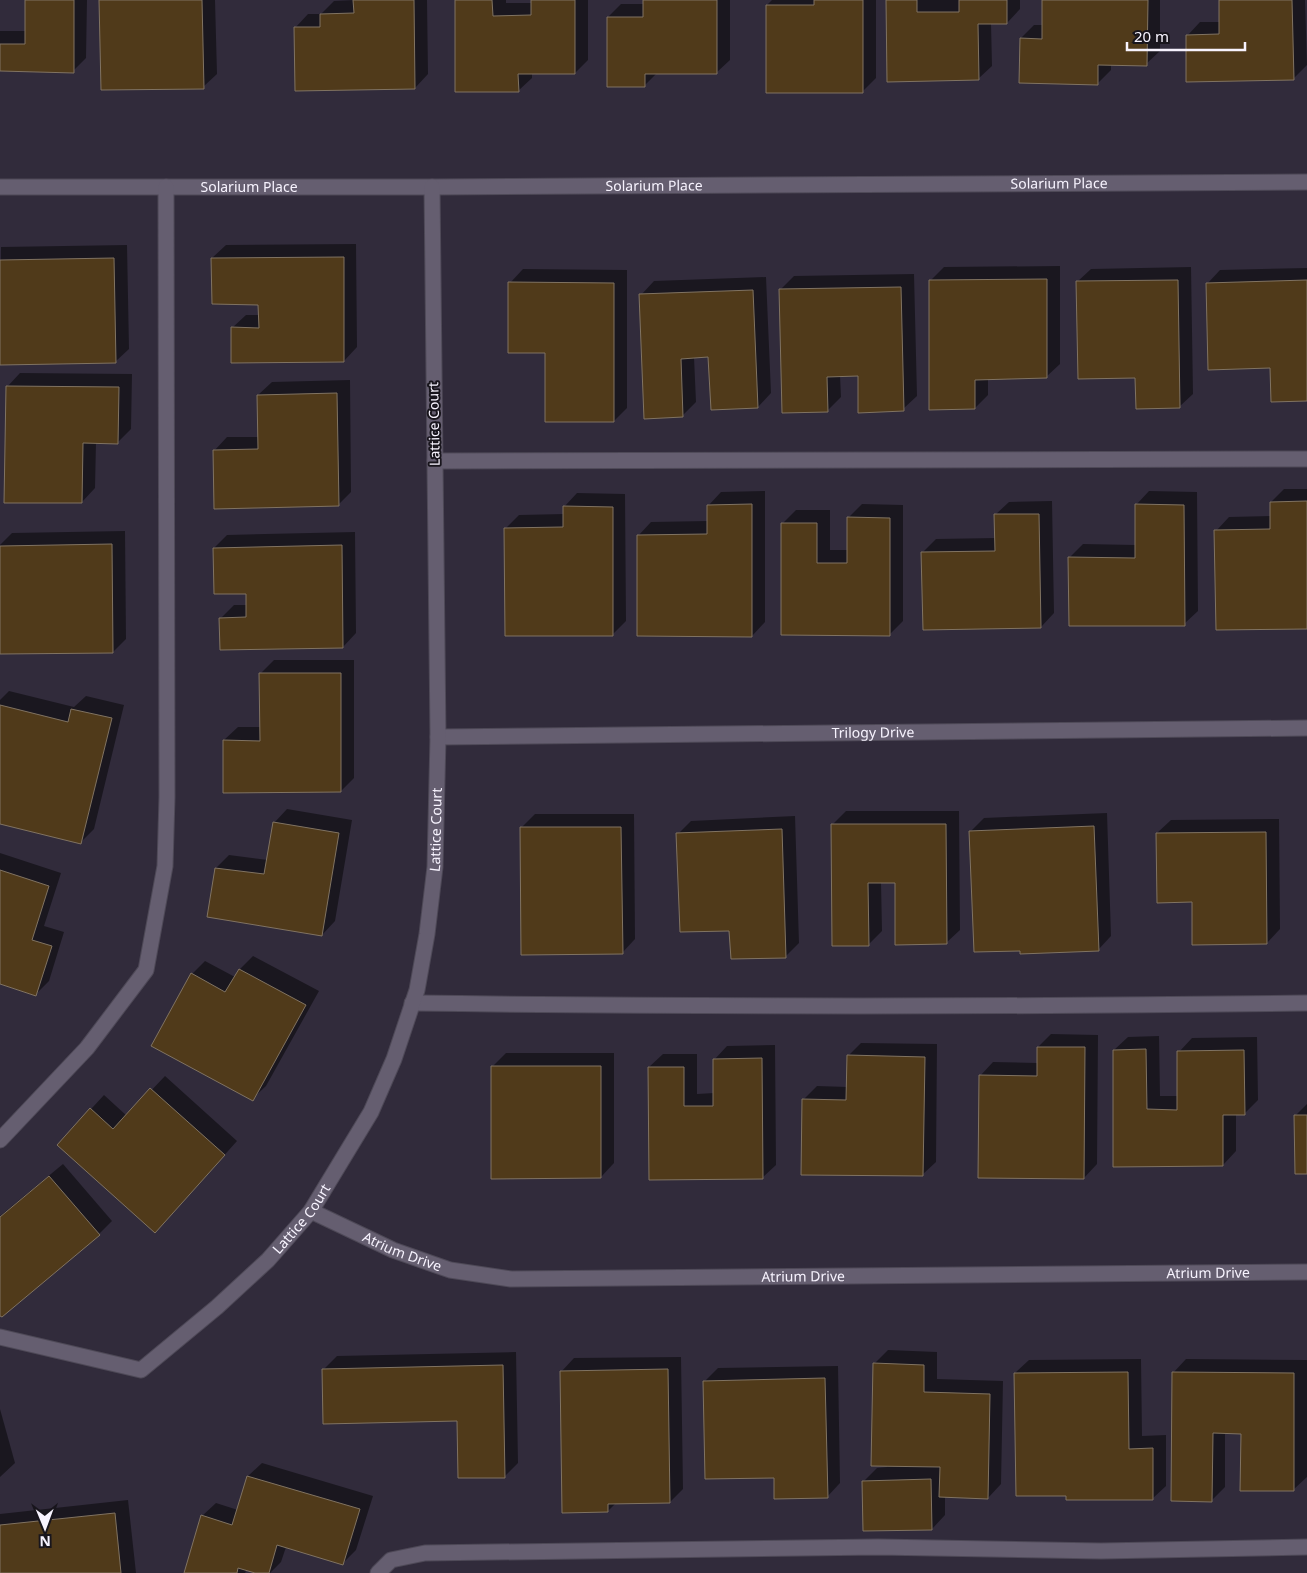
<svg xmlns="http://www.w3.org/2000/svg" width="1307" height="1573" viewBox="0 0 1307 1573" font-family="'Noto Sans',sans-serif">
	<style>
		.shadow { fill: #0007 }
		.building { fill: #503a1a; stroke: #807362 }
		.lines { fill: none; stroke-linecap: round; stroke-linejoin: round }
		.minor-casing { stroke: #4e4957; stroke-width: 17 }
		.minor { stroke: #655e70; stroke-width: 15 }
		.labels { text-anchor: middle; stroke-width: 4; stroke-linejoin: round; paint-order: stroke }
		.street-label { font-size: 14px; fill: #f7f3fe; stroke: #18151c }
	</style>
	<rect width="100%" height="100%" fill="#312b3b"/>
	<!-- shadow -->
	<g class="shadow">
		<polygon points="26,0 87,0 86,58 73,71 0,70 0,31 26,31"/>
		<polygon points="100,0 215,0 217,74 203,87"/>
		<polygon points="355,0 427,0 428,74 415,88 295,28 308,14 321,14 334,1"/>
		<polygon points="456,0 506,0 506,3 532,3 532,0 588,0 588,60 575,73 532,73 532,78 518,91"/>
		<polygon points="645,0 730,0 730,60 716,73 657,73 644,86 608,17 621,4 645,4"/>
		<polygon points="772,0 876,0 876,78 863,91 767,5"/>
		<polygon points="887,0 1020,0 1020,9 1007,23 991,23 992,66 978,79"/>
		<polygon points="1043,0 1160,0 1160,51 1146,64 1111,64 1111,70 1098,83 1021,38 1034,25 1043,25"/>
		<polygon points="1220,0 1305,0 1307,65 1293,79 1187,36 1200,22 1221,22"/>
		<polygon points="356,244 357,347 344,361 232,328 246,315 260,315 260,304 212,258 226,245"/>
		<polygon points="127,245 129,349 115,362 0,364 1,247"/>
		<polygon points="1060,266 1060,364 1046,377 988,378 988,395 975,408 930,281 944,267"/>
		<polygon points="1191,267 1193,394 1179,407 1136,377 1077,282 1091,269"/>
		<polygon points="1307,268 1307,400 1271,367 1207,284 1220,270"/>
		<polygon points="523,269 627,270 627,408 614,421 546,352 510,283"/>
		<polygon points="914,274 917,396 903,409 859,375 840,375 841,397 827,411 780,290 794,276"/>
		<polygon points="766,277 771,393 758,407 710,356 694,357 696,402 682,416 641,295 654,281"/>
		<polygon points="20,373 132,374 131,429 117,443 96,442 95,488 82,502 7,387"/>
		<polygon points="350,380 351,492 338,505 214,451 227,437 259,437 258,395 272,382"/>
		<polygon points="1284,489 1307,489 1307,627 1216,531 1229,517 1271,516 1271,502"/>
		<polygon points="765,491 765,622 752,636 638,536 651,522 708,521 708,506 721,492"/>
		<polygon points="1149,491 1197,492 1198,611 1184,624 1069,558 1083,544 1136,545 1136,505"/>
		<polygon points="577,493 625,494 626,621 613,634 505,529 519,515 564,514 564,507"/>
		<polygon points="1052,501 1054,613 1041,627 922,553 936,539 996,538 995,515 1009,502"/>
		<polygon points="862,504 903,505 903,621 889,635 783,634 782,524 796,510 830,510 830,550 849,550 848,518"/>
		<polygon points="125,531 126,639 113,652 0,653 0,545 12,533"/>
		<polygon points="355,532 356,633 343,647 221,618 234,605 247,605 247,593 214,548 227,535"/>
		<polygon points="274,660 354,660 354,778 341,791 224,740 238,727 261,727 261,673"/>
		<polygon points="9,691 74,707 86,696 124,705 94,829 81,842 0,823 0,700"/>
		<polygon points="287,809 352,820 335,921 322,935 216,868 229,855 268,860 274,823"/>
		<polygon points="846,811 959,811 960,930 946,943 896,882 881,882 882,931 868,945 832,825"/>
		<polygon points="1107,813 1111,936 1098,950 971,831 984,818"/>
		<polygon points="535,814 634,814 635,939 622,953 521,828"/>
		<polygon points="795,816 799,943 786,956 731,930 678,834 691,821"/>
		<polygon points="1279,819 1280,929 1267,943 1193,901 1157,833 1171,820"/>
		<polygon points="0,853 61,873 44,926 64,932 49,981 36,994 0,983"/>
		<polygon points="253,956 319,991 266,1086 252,1099 192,974 205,961 235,977 240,969"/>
		<polygon points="1051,1034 1098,1035 1097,1164 1084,1178 980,1076 993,1062 1038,1063 1038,1047"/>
		<polygon points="1159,1036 1160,1096 1179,1096 1179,1052 1192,1038 1257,1037 1258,1100 1244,1114 1236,1114 1236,1151 1223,1165 1114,1165 1114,1050 1128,1037"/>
		<polygon points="861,1043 937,1044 936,1162 922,1175 803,1100 817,1086 848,1087 848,1056"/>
		<polygon points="775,1045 776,1165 762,1178 650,1179 649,1067 663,1054 697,1054 697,1094 714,1093 714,1060 727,1046"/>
		<polygon points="506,1053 614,1053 614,1163 601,1177 493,1066"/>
		<polygon points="165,1076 237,1141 168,1218 58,1145 104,1095 127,1116"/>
		<polygon points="1307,1104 1307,1173 1295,1116"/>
		<polygon points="63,1164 112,1221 99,1234 0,1314 0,1216"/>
		<polygon points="888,1350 937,1352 937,1379 1003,1381 1001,1484 988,1498 945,1496 945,1515 932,1529 864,1481 877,1468 887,1467 874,1364"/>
		<polygon points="516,1352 518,1463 505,1476 458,1420 323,1370 337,1356"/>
		<polygon points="681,1357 683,1489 670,1502 616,1503 608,1511 561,1372 574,1358"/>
		<polygon points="1141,1359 1142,1436 1166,1435 1166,1486 1152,1499 1067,1495 1015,1373 1029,1360"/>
		<polygon points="1186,1359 1307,1360 1307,1477 1293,1490 1242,1432 1225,1432 1225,1487 1212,1500 1173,1373"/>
		<polygon points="838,1366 840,1483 827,1497 775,1477 705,1381 718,1368"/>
		<polygon points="0,1409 15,1463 0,1477"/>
		<polygon points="262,1463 373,1496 356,1550 342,1564 286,1547 281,1562 270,1573 259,1573 247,1569 245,1573 185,1573 202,1516 216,1503 238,1510 248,1476"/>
		<polygon points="128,1500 136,1573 0,1573 0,1514"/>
	</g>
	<!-- building -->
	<g class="building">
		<polygon points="25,0 74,0 74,73 0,71 0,44 25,44"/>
		<polygon points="99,0 202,0 204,89 101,90"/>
		<polygon points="353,0 414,0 415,89 295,91 294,27 320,27 320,14 354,13"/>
		<polygon points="455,0 492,0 493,16 531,15 531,0 575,0 575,74 518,74 519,92 455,92"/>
		<polygon points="643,0 717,0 717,74 645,74 645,87 607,87 607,17 643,17"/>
		<polygon points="814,0 863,0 863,93 766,93 766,5 814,5"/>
		<polygon points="886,0 917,0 917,12 959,12 959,0 1007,0 1007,24 978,24 979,80 887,82"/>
		<polygon points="1042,0 1148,0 1147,66 1098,65 1098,85 1019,83 1020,38 1042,39"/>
		<polygon points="1219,0 1292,0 1294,80 1186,82 1186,35 1219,34"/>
		<polygon points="344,257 344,362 231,363 231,327 259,328 258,305 212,304 211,258"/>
		<polygon points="114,258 116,363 0,365 0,260"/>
		<polygon points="1047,279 1047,378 975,380 975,409 929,410 929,280"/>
		<polygon points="1178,280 1180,408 1136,409 1135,378 1078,379 1076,281"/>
		<polygon points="1307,280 1307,401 1271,402 1270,368 1208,370 1206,283"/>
		<polygon points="508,282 614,283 614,422 545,422 545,353 508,353"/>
		<polygon points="901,287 904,411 858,413 858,376 827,377 828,412 782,413 779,289"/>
		<polygon points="753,290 758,408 711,410 708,357 681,359 683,417 644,419 639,294"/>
		<polygon points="6,386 119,387 118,444 83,443 82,503 4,503"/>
		<polygon points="337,393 339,506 214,509 213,450 258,449 257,395"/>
		<polygon points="1307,501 1307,629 1216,630 1214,530 1270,529 1270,502"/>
		<polygon points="752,504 752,637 637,636 637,535 707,534 707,505"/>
		<polygon points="1135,504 1184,505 1185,626 1069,626 1068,557 1135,558"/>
		<polygon points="563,506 613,507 613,636 505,636 504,528 563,527"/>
		<polygon points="994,514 1039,514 1041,628 923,630 921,552 995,551"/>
		<polygon points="847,517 890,518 890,636 781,635 781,523 817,523 817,563 847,563"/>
		<polygon points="112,544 113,653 0,654 0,546"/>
		<polygon points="342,545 343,648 220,650 219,618 246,617 246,594 214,594 213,548"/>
		<polygon points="259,673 341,673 341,792 223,793 223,740 260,741"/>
		<polygon points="0,705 68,722 71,709 112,718 81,844 0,824"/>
		<polygon points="273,822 339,833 322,936 207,917 215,868 264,874"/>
		<polygon points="831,824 946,824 947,944 895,945 895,883 868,883 869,946 832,946"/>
		<polygon points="1094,826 1099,951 1020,954 1020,951 974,952 969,831"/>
		<polygon points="520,827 621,827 623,954 521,955"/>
		<polygon points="782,829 786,958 731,959 729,931 680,932 676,833"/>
		<polygon points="1266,832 1267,944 1192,945 1192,902 1157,903 1156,833"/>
		<polygon points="0,870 49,886 32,940 52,946 36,996 0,984"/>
		<polygon points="239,969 306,1005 253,1101 151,1046 191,973 225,992"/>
		<polygon points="1037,1047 1085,1047 1084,1179 978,1178 979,1075 1037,1076"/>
		<polygon points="1146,1049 1147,1109 1177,1110 1177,1051 1244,1050 1245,1115 1223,1115 1223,1166 1113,1167 1113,1050"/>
		<polygon points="847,1055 925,1057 923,1176 801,1175 802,1099 846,1100"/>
		<polygon points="762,1058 763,1179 649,1180 648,1067 684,1067 684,1106 713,1106 713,1059"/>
		<polygon points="491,1066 601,1066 601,1178 491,1179"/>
		<polygon points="150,1088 225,1155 155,1233 57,1145 90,1108 113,1129"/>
		<polygon points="1294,1115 1307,1115 1307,1174 1295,1174"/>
		<polygon points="49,1176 100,1235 2,1317 0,1316 0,1217"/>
		<polygon points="873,1363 924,1365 924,1392 990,1394 988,1499 939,1497 940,1467 871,1466"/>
		<polygon points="503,1365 505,1478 458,1478 457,1421 323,1424 322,1369"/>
		<polygon points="668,1369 670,1503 608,1504 608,1512 562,1513 560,1371"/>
		<polygon points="1128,1372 1129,1449 1153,1448 1153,1500 1066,1500 1066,1496 1016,1496 1014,1373"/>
		<polygon points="1172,1372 1294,1373 1294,1491 1240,1491 1241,1434 1213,1433 1212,1502 1171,1501"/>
		<polygon points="825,1378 828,1498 774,1499 774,1478 705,1479 703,1381"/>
		<polygon points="247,1476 360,1509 343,1565 277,1545 269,1573 255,1573 238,1568 237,1573 184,1573 201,1515 232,1525"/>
		<polygon points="931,1479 932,1530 863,1531 862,1481"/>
		<polygon points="115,1513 121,1573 0,1573 0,1525"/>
	</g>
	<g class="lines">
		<!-- minor casing -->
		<g class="minor-casing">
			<g id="minor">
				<path id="s1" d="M0,187h432l875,-5"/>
				<polyline points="435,461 1307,459"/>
				<path id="s2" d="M438,737l869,-9"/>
				<path d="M412,1003c299,4 597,4 895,0"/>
				<polyline points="0,1140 87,1048 146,970 165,866 167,797 166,187"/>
				<path id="s3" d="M311,1211l82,39 57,20 61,9 796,-7"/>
				<path id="s4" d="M0,1337l141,33 76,-63 51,-47 43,-49 60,-99 23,-53 23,-69 10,-56 8,-67 3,-130 -6,-550"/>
				<polyline points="378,1573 391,1560 425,1553 878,1547 1101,1551 1307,1547"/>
			</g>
		</g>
		<!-- minor -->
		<use href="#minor" class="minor"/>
	</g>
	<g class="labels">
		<!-- street labels -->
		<g class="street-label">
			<text dy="5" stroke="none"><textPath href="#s1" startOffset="1059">Solarium Place</textPath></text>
			<text dy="5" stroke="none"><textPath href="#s1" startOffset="654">Solarium Place</textPath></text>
			<text dy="5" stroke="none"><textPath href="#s1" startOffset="249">Solarium Place</textPath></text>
			<text transform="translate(434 424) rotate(-91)" y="5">Lattice Court</text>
			<text dy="5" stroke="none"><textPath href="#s2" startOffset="435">Trilogy Drive</textPath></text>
			<text dy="5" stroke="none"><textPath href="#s4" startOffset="786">Lattice Court</textPath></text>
			<text dy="5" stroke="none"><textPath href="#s4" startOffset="366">Lattice Court</textPath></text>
			<text dy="5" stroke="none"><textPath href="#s3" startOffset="100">Atrium Drive</textPath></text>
			<text dy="5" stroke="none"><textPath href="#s3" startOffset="910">Atrium Drive</textPath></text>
			<text dy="5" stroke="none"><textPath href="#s3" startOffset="505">Atrium Drive</textPath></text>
		</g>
	</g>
	<!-- north arrow -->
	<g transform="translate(45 1528) rotate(179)" stroke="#18151c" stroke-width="4" paint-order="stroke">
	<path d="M0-4L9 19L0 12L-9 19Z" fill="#f7f3fe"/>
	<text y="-8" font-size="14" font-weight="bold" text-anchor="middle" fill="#f7f3fe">N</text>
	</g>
	<!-- scale -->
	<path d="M1127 42v8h118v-8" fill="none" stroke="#f7f3fe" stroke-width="2.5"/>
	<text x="1134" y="42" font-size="15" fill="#f7f3fe" stroke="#18151c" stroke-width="4" paint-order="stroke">20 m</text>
</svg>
